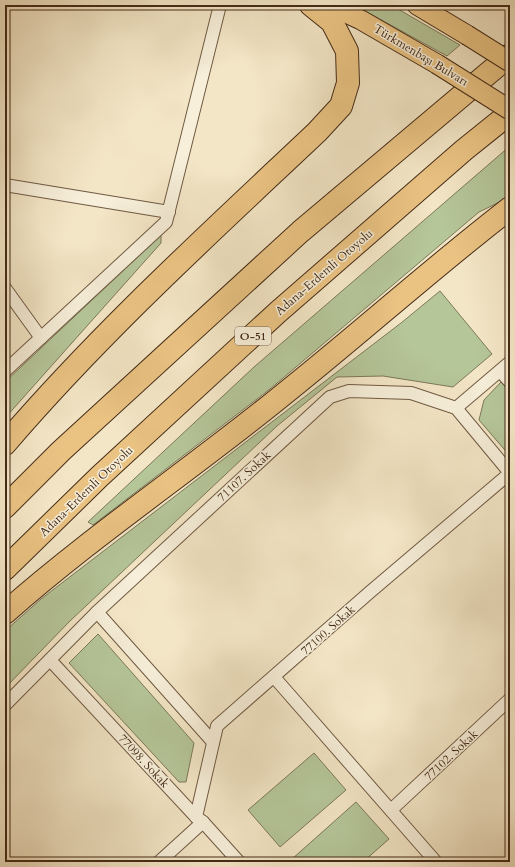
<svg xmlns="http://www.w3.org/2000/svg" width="515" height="867" viewBox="0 0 515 867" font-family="Cardo,serif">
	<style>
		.green { fill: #b5c699; stroke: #7c7858 }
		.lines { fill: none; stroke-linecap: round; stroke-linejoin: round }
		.street-casing { stroke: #705a43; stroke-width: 14 }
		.primary-casing { stroke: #442b17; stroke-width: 21 }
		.highway-casing { stroke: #442b17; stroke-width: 24 }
		.street { stroke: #f7efda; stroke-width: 12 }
		.primary { stroke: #eac383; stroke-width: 19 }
		.highway { stroke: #eac383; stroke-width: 22 }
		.primary-bridge-casing { stroke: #442b17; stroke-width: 21; stroke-linecap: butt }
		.primary-bridge { stroke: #eac383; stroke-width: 19 }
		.labels { text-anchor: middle; stroke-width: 3; stroke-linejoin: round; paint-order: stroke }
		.shield { fill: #f7efda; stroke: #7a6652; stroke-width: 1 }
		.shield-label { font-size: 11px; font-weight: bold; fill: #442b17 }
		.street-label { font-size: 12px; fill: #442b17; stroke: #f7efda }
	</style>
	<rect width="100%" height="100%" fill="#f3e6c6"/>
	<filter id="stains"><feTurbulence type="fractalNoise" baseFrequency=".005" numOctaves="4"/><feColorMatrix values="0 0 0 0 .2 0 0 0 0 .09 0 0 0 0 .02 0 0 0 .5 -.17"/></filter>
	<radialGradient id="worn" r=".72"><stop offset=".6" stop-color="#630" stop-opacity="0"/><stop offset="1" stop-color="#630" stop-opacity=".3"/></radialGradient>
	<!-- green -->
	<g class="green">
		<polygon points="354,5 391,5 460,45 447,56"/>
		<polygon points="510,146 510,197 479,212 270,389 93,525 88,522 254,367"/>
		<polygon points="161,235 161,243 5,418 5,382"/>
		<polygon points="440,291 492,354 453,387 383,376 337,377 277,426 70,621 5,688 5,631 41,599 401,323"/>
		<polygon points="501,382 510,392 510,456 479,420 484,400"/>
		<polygon points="98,634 194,743 186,782 179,782 69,663"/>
		<polygon points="314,753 346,790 280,847 248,810"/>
		<polygon points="356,802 389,839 363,862 295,862 292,859"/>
	</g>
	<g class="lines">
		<!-- street casing -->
		<g class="street-casing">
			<g id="street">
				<polyline points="5,185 169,212"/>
				<polyline points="5,288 41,338"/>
				<polyline points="5,371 166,222 220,5"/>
				<polyline points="500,371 510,382"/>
				<polyline points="456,408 510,362"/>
				<polyline points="97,612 213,742"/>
				<polyline points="50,660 196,817 203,822 239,862"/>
				<polyline points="274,677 436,862"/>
				<polyline points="5,705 97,612 330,397 349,391 411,393 456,408 510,473"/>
				<polyline points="391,810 510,699"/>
				<polyline points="196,817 217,726 370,592 510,473"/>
				<polyline points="159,862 203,822"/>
			</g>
		</g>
		<!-- primary casing -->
		<g class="primary-casing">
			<g id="primary">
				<polyline points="329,5 361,20 437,64"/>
				<polyline points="417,5 467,35"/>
			</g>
		</g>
		<!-- highway casing -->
		<g class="highway-casing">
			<g id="highway">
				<path d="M5,444c96,-112 205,-211 312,-312l24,-26 7,-23 -1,-32 -15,-29 -21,-17"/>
				<polyline points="5,507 61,451 300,232 510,55"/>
				<polyline points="5,569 99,477 278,312 464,150 510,113"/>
				<path d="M5,613c87,-77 184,-142 274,-215 78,-62 152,-129 231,-190"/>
			</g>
		</g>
		<!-- street -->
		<use href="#street" class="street"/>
		<!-- primary -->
		<use href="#primary" class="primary"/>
		<!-- highway -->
		<use href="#highway" class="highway"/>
		<!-- primary-bridge casing -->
		<g class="primary-bridge-casing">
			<g id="primary-bridge">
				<polyline points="467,35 510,62"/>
				<polyline points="437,64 510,110"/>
			</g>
		</g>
		<!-- primary-bridge -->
		<use href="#primary-bridge" class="primary-bridge"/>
	</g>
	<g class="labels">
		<!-- shield labels -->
		<rect class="shield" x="235" y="327" width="36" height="18" rx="3"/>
		<g class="shield-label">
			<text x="253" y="340">O-51</text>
		</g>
		<!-- street labels -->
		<g class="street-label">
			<text transform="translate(421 55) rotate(31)" y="4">Türkmenbaşı Bulvarı</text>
			<text transform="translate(324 272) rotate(-41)" y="4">Adana-Erdemli Otoyolu</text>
			<text transform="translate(244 476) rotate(-43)" y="4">71107. Sokak</text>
			<text transform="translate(86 491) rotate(-44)" y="4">Adana-Erdemli Otoyolu</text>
			<text transform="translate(328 630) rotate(-42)" y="4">77100. Sokak</text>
			<text transform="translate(451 755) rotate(-43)" y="4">77102. Sokak</text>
			<text transform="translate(144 761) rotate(47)" y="4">77098. Sokak</text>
		</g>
	</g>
	<!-- margin -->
	<rect width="515" height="867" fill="none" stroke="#f3e6c6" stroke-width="20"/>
	<rect x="6" y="6" width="503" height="855" fill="none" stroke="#442b17" stroke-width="2"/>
	<rect x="10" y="10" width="495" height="847" fill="none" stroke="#442b17"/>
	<rect width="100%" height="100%" filter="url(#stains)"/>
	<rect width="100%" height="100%" fill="url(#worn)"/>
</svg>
